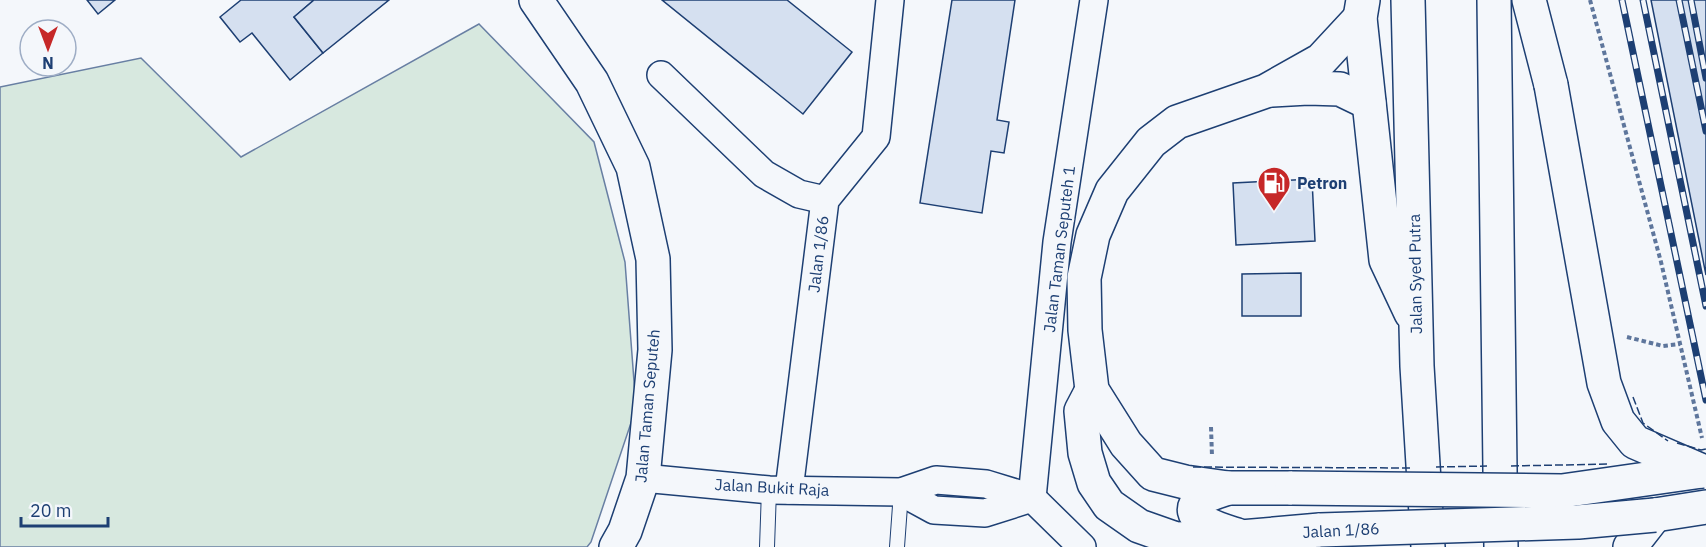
<svg xmlns="http://www.w3.org/2000/svg" width="1706" height="547" viewBox="0 0 1706 547" font-family="'IBM Plex Sans',sans-serif">
	<style>
		.green { fill: #d7e8df; stroke: #687fa3; stroke-width: 1.5 }
		.building { fill: #d5e0f0; stroke: #1d3f73; stroke-width: 1.5 }
		.lines { fill: none; stroke-linecap: round; stroke-linejoin: round }
		.lane-casing { stroke: #1d3f73; stroke-width: 16 }
		.street-casing { stroke: #1d3f73; stroke-width: 30 }
		.secondary-casing { stroke: #1d3f73; stroke-width: 36 }
		.primary-casing { stroke: #1d3f73; stroke-width: 36 }
		.path { stroke: #5e769c; stroke-width: 4; stroke-dasharray: 4.5 3; stroke-linecap: butt }
		.lane { stroke: #f4f7fb; stroke-width: 14 }
		.street { stroke: #f4f7fb; stroke-width: 27 }
		.secondary { stroke: #f4f7fb; stroke-width: 33 }
		.primary { stroke: #f4f7fb; stroke-width: 33 }
		.rail-casing { stroke: #1d3f73; stroke-width: 7 }
		.rail { stroke: #f4f7fb; stroke-width: 4.5; stroke-dasharray: 14; stroke-linecap: butt }
		.secondary-bridge-casing { stroke: #1d3f73; stroke-width: 36; stroke-linecap: butt }
		.primary-bridge-casing { stroke: #1d3f73; stroke-width: 36; stroke-linecap: butt }
		.secondary-bridge { stroke: #f4f7fb; stroke-width: 33 }
		.primary-bridge { stroke: #f4f7fb; stroke-width: 33 }
		.fence { stroke: #1d3f73; stroke-width: 1.5; stroke-dasharray: 8 3; stroke-linecap: butt }
		.labels { text-anchor: middle; stroke-width: 4.5; stroke-linejoin: round; paint-order: stroke }
		.poi-label { font-size: 16px; font-weight: bold; fill: #1d3f73; stroke: #f4f7fb; text-anchor: start }
		.street-label { font-size: 16px; fill: #1d3f73; stroke: #f4f7fb }
	</style>
	<rect width="100%" height="100%" fill="#f4f7fb"/>
	<!-- green -->
	<polygon class="green" points="479,24 594,142 625,262 636,408 591,542 587,547 0,547 0,87 141,58 241,157"/>
	<!-- building -->
	<g class="building">
		<polygon points="87,0 115,0 98,14"/>
		<polygon points="241,0 314,0 294,17 323,53 290,80 252,33 240,42 220,17"/>
		<polygon points="314,0 389,0 323,53 294,17"/>
		<polygon points="662,0 787,0 852,52 803,114"/>
		<polygon points="952,0 1015,0 997,120 1009,122 1004,153 991,151 982,213 920,203"/>
		<polygon points="1651,0 1706,0 1706,275"/>
		<polygon points="1312,179 1315,241 1236,245 1233,183"/>
		<polygon points="1301,273 1301,316 1242,316 1242,274"/>
	</g>
	<g class="lines">
		<!-- lane casing -->
		<g class="lane-casing">
			<g id="lane">
				<polyline points="767,547 769,490"/>
				<polyline points="897,547 901,492"/>
			</g>
		</g>
		<!-- street casing -->
		<g class="street-casing">
			<g id="street">
				<polyline points="661,75 764,174 799,194 825,200"/>
				<polyline points="643,478 769,490 901,492 936,480 986,484 1032,498 1082,547"/>
				<polyline points="789,490 825,200 876,137 890,0"/>
				<polyline points="901,492 934,510 985,513 1032,498"/>
				<polyline points="1032,498 1057,242 1094,0"/>
			</g>
		</g>
		<!-- secondary casing -->
		<g class="secondary-casing">
			<g id="secondary">
				<polyline points="536,0 592,82 633,167 653,259 655,350 643,478 625,531 616,547"/>
				<polyline points="1272,90 1308,88 1340,89 1369,103"/>
				<polyline points="1092,390 1081,411 1085,453 1094,483 1109,505 1139,526 1176,539 1241,537 1320,530"/>
				<path d="M1228,488c-8,3 -20,6 -27,11 -24,20 24,32 36,36"/>
				<polyline points="1292,488 1228,488 1185,482 1153,474 1126,444 1092,390 1085,330 1084,278 1093,235 1112,191 1151,142 1177,122 1266,91 1321,60 1360,18"/>
				<polyline points="1655,515 1706,507"/>
			</g>
		</g>
		<!-- primary casing -->
		<g class="primary-casing">
			<g id="primary">
				<polyline points="1363,0 1360,18 1386,260 1411,313"/>
				<polyline points="1408,0 1417,366 1428,547"/>
				<polyline points="1494,0 1501,547"/>
				<polyline points="1529,0 1551,85"/>
				<polyline points="1630,547 1655,515"/>
			</g>
		</g>
		<!-- path -->
		<g class="path">
			<polyline points="1590,0 1661,262 1702,438"/>
			<polyline points="1627,337 1663,346 1680,344"/>
			<polyline points="1211,427 1212,456"/>
		</g>
		<!-- lane -->
		<use href="#lane" class="lane"/>
		<!-- street -->
		<use href="#street" class="street"/>
		<!-- secondary -->
		<use href="#secondary" class="secondary"/>
		<!-- primary -->
		<use href="#primary" class="primary"/>
		<!-- rail casing -->
		<g class="rail-casing">
			<g id="rail">
				<polyline points="1622,0 1706,400"/>
				<polyline points="1643,0 1706,306"/>
				<polyline points="1679,0 1706,131"/>
				<polyline points="1691,0 1706,78"/>
			</g>
		</g>
		<!-- rail -->
		<use href="#rail" class="rail"/>
		<!-- secondary-bridge casing -->
		<g class="secondary-bridge-casing">
			<g id="secondary-bridge">
				<polyline points="1292,488 1562,491 1702,471"/>
				<polyline points="1320,530 1578,522 1655,515"/>
			</g>
		</g>
		<!-- primary-bridge casing -->
		<g class="primary-bridge-casing">
			<polyline id="primary-bridge" points="1551,85 1604,383 1618,421 1635,442 1702,471"/>
		</g>
		<!-- secondary-bridge -->
		<use href="#secondary-bridge" class="secondary-bridge"/>
		<!-- primary-bridge -->
		<use href="#primary-bridge" class="primary-bridge"/>
		<!-- fence -->
		<g class="fence">
			<polyline points="1633,397 1643,423 1668,441"/>
			<polyline points="1677,443 1701,450 1706,449"/>
			<polyline points="1511,466 1610,464"/>
			<polyline points="1193,467 1412,468"/>
			<polyline points="1436,467 1487,466"/>
		</g>
	</g>
	<!-- icons -->
	<defs>
		<g id="fuel-pin" transform="scale(1.725)"><path d="M0 17L-7.5 6A9.5 9.5 0 1 1 7.5 6Z" fill="#c62828" stroke="#f4f7fb"/><path d="M-5.5-6h7V0h2V4h1.3V-2.5L3-4.5l.8-.8L6-3V5H2.5V1h-1V6h-7ZM-4.2-4.7v3.2H.2V-4.7Z" fill="#fff"/></g>
	</defs>
	<g fill-rule="evenodd">
		<use href="#fuel-pin" x="1274" y="183"/>
	</g>
	<g class="labels">
		<!-- poi labels -->
		<g class="poi-label">
			<text x="1297" y="189">Petron</text>
		</g>
		<!-- street labels -->
		<g class="street-label">
			<text transform="translate(1059 249) rotate(-83)" y="6">Jalan Taman Seputeh 1</text>
			<text transform="translate(818 254) rotate(-83)" y="6">Jalan 1/86</text>
			<text transform="translate(1415 274) rotate(-91)" y="6">Jalan Syed Putra</text>
			<text transform="translate(647 406) rotate(-85)" y="6">Jalan Taman Seputeh</text>
			<text transform="translate(772 487) rotate(3)" y="6">Jalan Bukit Raja</text>
			<text transform="translate(1341 530) rotate(-3)" y="6">Jalan 1/86</text>
		</g>
	</g>
	<!-- north arrow -->
	<g transform="translate(48 48) rotate(180)"><circle r="28" fill="#f4f7fb" stroke="#9eadc5" stroke-width="1.5"/>
	<path d="M0-4.5L10 22L0 15L-10 22Z" fill="#c62828"/>
	<text y="-9" font-size="16" font-weight="bold" text-anchor="middle" fill="#1d3f73">N</text>
	</g>
	<!-- scale -->
	<path d="M21 517v9h87v-9" fill="none" stroke="#1d3f73" stroke-width="3"/>
	<text x="30" y="517" font-size="18" fill="#1d3f73" stroke="#f4f7fb" stroke-width="4.5" paint-order="stroke">20 m</text>
</svg>
